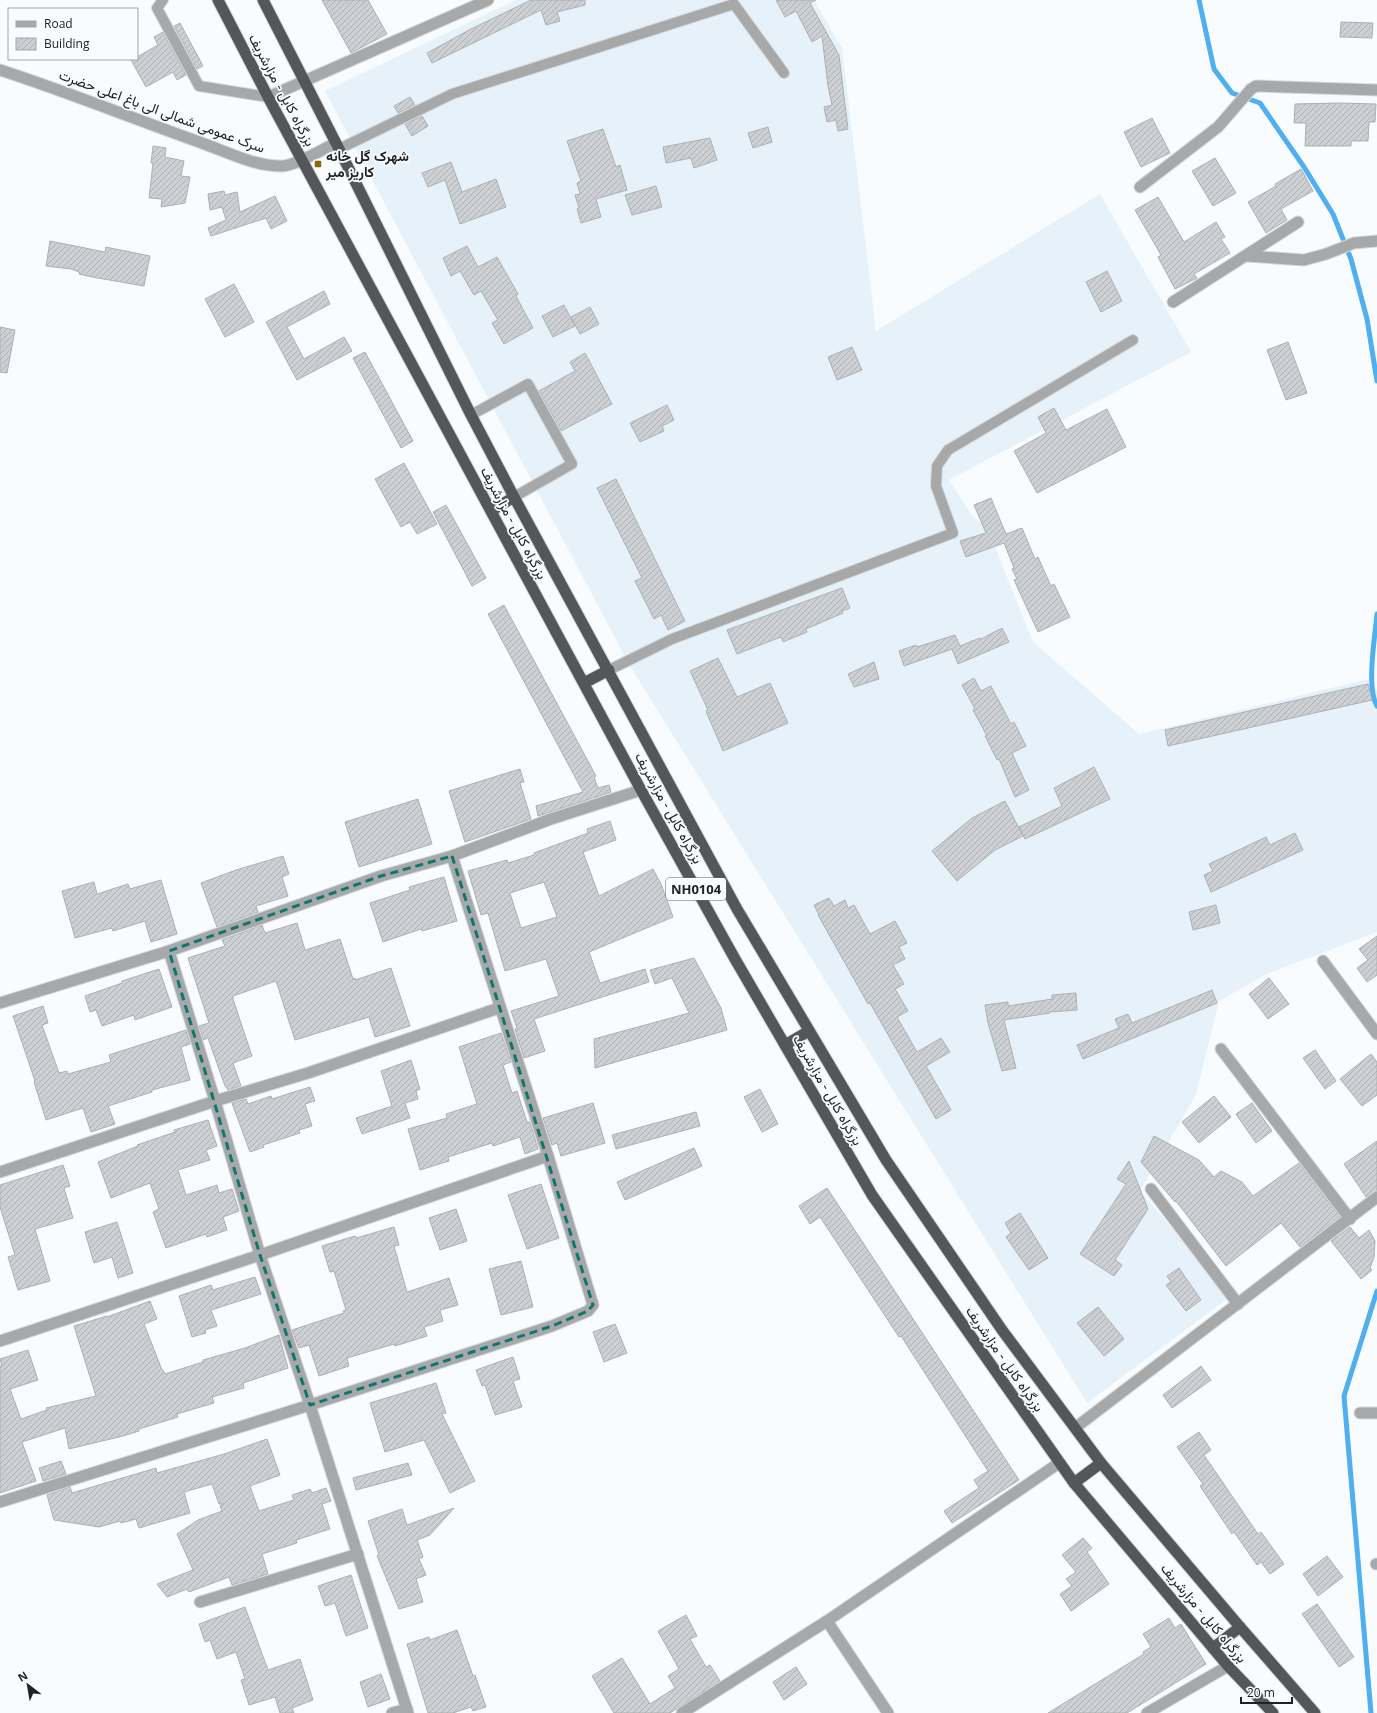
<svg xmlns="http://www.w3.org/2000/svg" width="1377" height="1713" viewBox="0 0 1377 1713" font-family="'Open Sans',Vazirmatn,sans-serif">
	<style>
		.built { fill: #e6f1f9 }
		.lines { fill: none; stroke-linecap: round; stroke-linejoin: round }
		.stream { stroke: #4fafef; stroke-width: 5 }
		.building { fill: url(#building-hatch); stroke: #acb0b3; fill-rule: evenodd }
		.service-casing { stroke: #d6d9dc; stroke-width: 12 }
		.minor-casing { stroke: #d6d9dc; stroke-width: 13 }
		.tertiary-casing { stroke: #d6d9dc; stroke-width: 13 }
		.trunk-casing { stroke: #d6d9dc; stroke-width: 13 }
		.service { stroke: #a6a8a9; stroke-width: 10 }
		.minor { stroke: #a6a8a9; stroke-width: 11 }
		.tertiary { stroke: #a6a8a9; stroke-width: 11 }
		.trunk { stroke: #54575a; stroke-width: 11 }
		.marked { fill: none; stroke: #0f766e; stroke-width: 3; stroke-dasharray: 8 5; stroke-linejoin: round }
		.poi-dot { fill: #856a05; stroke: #f8fcff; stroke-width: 1.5 }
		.labels { text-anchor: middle; stroke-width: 3.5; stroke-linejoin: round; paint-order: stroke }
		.shield { fill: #f8fcff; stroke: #626365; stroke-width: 1 }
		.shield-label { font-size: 13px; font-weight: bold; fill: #212223 }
		.street-label { font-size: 14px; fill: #212223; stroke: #f8fcff }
		.poi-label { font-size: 14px; font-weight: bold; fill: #212223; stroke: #f8fcff; text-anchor: start }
	</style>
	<defs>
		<pattern id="building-hatch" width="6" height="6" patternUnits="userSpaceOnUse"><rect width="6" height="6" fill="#ccd0d4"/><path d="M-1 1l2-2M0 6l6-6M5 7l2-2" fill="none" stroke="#afb2b6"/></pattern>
	</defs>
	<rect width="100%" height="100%" fill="#f8fcff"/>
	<!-- built -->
	<polygon class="built" points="516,0 814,0 842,48 876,331 1100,194 1191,352 949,480 971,514 989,532 1033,642 1139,734 1369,679 1377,691 1377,932 1267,974 1219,1001 1196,1095 1140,1191 1231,1296 1087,1403 630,666 325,91"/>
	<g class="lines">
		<!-- stream -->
		<g class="stream">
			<polyline points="1199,0 1214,69 1232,93 1260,103 1304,167 1333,214 1351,259 1367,319 1377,381"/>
			<path d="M1377,614c-2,23 -11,74 0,92"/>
			<polyline points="1371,1713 1344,1396 1377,1291"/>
		</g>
	</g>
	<!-- building -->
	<g class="building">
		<polygon points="322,0 368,0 387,34 351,53"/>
		<polygon points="531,0 585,0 585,5 557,12 560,21 546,25 541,10 432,63 427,53 469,30"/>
		<polygon points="776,0 816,0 810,3 839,55 848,129 838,131 836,120 827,122 824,107 832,105 828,86 822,36 812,42 796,11 785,17"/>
		<polygon points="1341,22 1373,23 1372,38 1340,37"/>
		<polygon points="180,23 203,66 197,69 174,26"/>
		<polygon points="163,32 186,75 177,80 173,72 146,87 131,60 137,59 137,57 158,45 154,37"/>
		<polygon points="410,97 415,105 398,113 394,106"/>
		<polygon points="1339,103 1376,104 1375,122 1369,122 1368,141 1351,141 1351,146 1305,146 1306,123 1294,123 1295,104"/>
		<polygon points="422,116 428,126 412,136 405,124"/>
		<polygon points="1152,118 1170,153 1141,167 1124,132"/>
		<polygon points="768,127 772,142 753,148 748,133"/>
		<polygon points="603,129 616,167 620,165 627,190 596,199 601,217 581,223 577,209 579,208 575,195 580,194 577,183 581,181 567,141"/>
		<polygon points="710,138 717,160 694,168 691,158 666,163 663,147"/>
		<polygon points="153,146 166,148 165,157 184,161 181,176 190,177 185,203 161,207 162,199 149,198 153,163 151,163"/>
		<polygon points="1215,158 1236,193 1213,206 1192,171"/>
		<polygon points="451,162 462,192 496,179 506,207 460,224 445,180 428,187 422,173"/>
		<polygon points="1301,169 1313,191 1281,209 1287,220 1266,233 1248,202 1276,186 1275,184"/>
		<polygon points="656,186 662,207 632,215 625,195"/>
		<polygon points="224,191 225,195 237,192 240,212 275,196 287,221 271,229 266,218 211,236 208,228 226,220 222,207 210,210 208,194"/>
		<polygon points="1158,197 1184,242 1216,222 1225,237 1221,239 1230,253 1194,274 1197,278 1175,289 1158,257 1161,255 1135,210"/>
		<polygon points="50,241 105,252 106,247 150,256 144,286 92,277 79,274 79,272 71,269 46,266"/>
		<polygon points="467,246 478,267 497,257 518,294 516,296 533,328 504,344 492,323 498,320 481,291 474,295 460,271 451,276 443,258"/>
		<polygon points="1107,271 1122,301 1101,312 1086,282"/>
		<polygon points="234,284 254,322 225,337 205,299"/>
		<polygon points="324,291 330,304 287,327 304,359 344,337 352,351 297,380 266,322"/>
		<polygon points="564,305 575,326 553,337 542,316"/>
		<polygon points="590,307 599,324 580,334 571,317"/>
		<polygon points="0,327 15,330 7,373 0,372"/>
		<polygon points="1288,342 1307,393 1286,400 1267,350"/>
		<polygon points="852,347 862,370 837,380 828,357"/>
		<polygon points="365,352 413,441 401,448 353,358"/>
		<polygon points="585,353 612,404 561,431 539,391 575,371 570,362"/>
		<polygon points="667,405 674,420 662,426 664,431 640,442 630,423"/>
		<polygon points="1054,408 1066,430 1107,409 1126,447 1037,493 1014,451 1046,433 1038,417"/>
		<polygon points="404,463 437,524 417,534 410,522 401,527 375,479"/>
		<polygon points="616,479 685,621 668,630 661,615 654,619 635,581 642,578 597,488"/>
		<polygon points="991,498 1006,534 1022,528 1035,559 1038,557 1051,586 1054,584 1070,617 1038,632 1014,580 1017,579 1012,569 1014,568 1004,543 966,557 960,541 986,533 974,505"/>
		<polygon points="446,505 486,578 472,586 433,512"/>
		<polygon points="842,588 850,608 842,611 843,613 806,629 807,632 783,642 781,637 737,654 727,630"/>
		<polygon points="504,605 596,776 594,777 598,788 609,785 611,792 538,816 536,806 583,792 488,614"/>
		<polygon points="1002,628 1009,642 958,664 952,649 904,666 899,651 916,645 917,647 955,635 960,646 980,638 981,639"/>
		<polygon points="718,658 737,697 770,683 788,723 723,751 706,711 708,710 690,671"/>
		<polygon points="874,662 879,679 854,687 848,674"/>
		<polygon points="974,678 981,691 991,686 1011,724 1014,722 1026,746 1012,753 1029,790 1015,797 999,759 997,760 985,736 987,736 973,710 975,709 962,685"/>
		<polygon points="1368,684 1372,700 1168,746 1165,730"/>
		<polygon points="1094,767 1110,799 1025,839 1019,827 1062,806 1054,788"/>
		<polygon points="520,769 524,782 520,783 531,819 465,842 449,791"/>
		<polygon points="418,799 432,844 359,867 345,822"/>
		<polygon points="1005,801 1023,836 995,850 957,881 932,851 972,818"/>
		<path d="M610,821l6,19 -33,12 16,44 54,-27 8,15 12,33 -84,35 11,31 45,-14 4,13 -115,37 11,32 -21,7 -9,-29 2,-1 -6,-17 48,-15 -13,-37 -41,12 -17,-58 -7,2 -13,-44 39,-11 1,3 26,-8v-2l54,-20 -1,-4zM544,882l13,35 -36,11 -11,-35z"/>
		<polygon points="1295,833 1303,850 1211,892 1204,875 1213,871 1209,864 1266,837 1270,845"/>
		<polygon points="283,856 289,874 282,877 288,896 256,906 258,912 217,927 201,883 236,870"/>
		<polygon points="444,877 457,921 422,931 421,929 383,942 370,903 410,890 409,887"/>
		<polygon points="161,880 177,934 151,942 145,921 113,931 112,928 75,938 62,891 94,882 97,894 128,884 130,889"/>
		<polygon points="829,898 834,906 845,900 848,908 854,905 870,934 895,921 907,943 899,947 905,959 893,965 904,984 895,989 908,1011 897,1017 917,1052 941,1038 950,1052 926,1066 951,1110 936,1119 870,1003 868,1004 818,915 819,915 814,905"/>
		<polygon points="1216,905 1220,923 1193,930 1189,912"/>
		<polygon points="297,923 305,950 340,939 353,979 355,978 355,980 391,968 410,1026 375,1037 369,1017 295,1040 276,981 233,996 233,999 252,1056 233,1063 241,1086 228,1090 225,1086 208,1038 203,1040 199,1026 209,1023 188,958 225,946 222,940 262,925 265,933"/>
		<polygon points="1377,936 1377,975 1367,982 1357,968 1368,960 1359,949"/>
		<polygon points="694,958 721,1008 727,1030 595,1068 594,1039 689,1013 672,978 655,984 650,970"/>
		<polygon points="159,969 172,1007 135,1020 134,1015 102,1026 96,1010 90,1012 85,996 122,983 122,981"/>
		<polygon points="1269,978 1289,1004 1268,1019 1249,994"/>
		<polygon points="1212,990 1217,1003 1083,1059 1077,1045 1119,1028 1115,1019 1128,1014 1132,1023"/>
		<polygon points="1076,993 1077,1010 1049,1012 1050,1013 1004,1020 1016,1068 1002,1071 988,1023 985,1005 1008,1002 1008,1006 1052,999 1052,995"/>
		<polygon points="43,1006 48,1023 42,1025 59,1073 67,1071 68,1074 111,1062 109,1055 186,1030 190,1044 181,1047 190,1080 152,1090 152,1092 108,1106 115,1124 91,1132 83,1108 46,1120 34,1082 35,1081 13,1016"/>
		<polygon points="501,1033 511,1062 503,1065 512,1093 517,1091 527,1122 530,1122 538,1149 525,1154 520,1137 493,1146 492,1143 448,1157 449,1161 420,1170 408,1129 447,1118 446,1114 477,1104 459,1047"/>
		<polygon points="1315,1050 1336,1081 1325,1089 1303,1058"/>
		<polygon points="1371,1054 1377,1062 1377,1095 1362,1106 1340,1079"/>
		<polygon points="411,1060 420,1089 416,1091 418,1099 405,1103 410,1118 362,1134 356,1118 392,1106 381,1071"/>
		<polygon points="310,1087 315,1101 305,1104 312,1126 299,1130 300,1133 263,1145 264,1147 250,1152 232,1103 246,1099 248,1104 271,1096 272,1099"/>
		<polygon points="760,1089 778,1124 762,1132 744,1097"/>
		<polygon points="1214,1096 1231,1117 1199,1143 1182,1122"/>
		<polygon points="593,1103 605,1143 561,1156 557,1143 552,1145 543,1118"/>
		<polygon points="1252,1103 1272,1131 1256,1143 1236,1114"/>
		<polygon points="696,1112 700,1126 616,1149 612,1135"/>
		<polygon points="208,1120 217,1146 206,1150 210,1160 178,1170 186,1195 217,1185 219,1193 232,1189 239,1211 223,1217 227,1230 207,1237 206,1234 166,1248 153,1212 159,1209 150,1183 111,1198 98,1162 138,1146 137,1145 175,1132 174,1130"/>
		<polygon points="1154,1136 1199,1160 1214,1177 1221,1171 1242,1182 1253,1196 1299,1163 1340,1217 1300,1247 1281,1223 1226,1266 1176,1201 1175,1202 1141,1162"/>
		<polygon points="1377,1141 1377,1190 1366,1197 1344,1164"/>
		<polygon points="694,1148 702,1166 625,1200 617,1182"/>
		<polygon points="1129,1161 1148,1209 1115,1260 1122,1265 1114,1276 1080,1254 1126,1184 1117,1179"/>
		<polygon points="63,1165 70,1186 64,1188 73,1218 35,1229 50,1281 18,1290 8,1257 15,1255 0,1207 0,1185"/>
		<polygon points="541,1184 559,1238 527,1249 508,1195"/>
		<polygon points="827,1188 1019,1480 952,1523 944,1511 979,1488 974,1480 988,1471 901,1336 899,1337 820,1217 810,1224 799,1206"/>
		<polygon points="456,1209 467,1241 440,1250 429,1218"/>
		<polygon points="1020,1213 1048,1258 1029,1270 1006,1237 1011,1233 1005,1223"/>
		<polygon points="117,1222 133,1273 118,1278 112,1257 94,1263 85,1232"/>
		<polygon points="394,1227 399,1245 394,1246 407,1292 449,1278 458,1305 440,1310 443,1321 424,1327 427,1336 395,1346 394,1344 347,1358 349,1366 319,1376 309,1345 299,1348 292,1330 344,1313 343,1311 346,1310 334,1271 330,1272 322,1246 355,1236 356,1238"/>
		<polygon points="1350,1227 1359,1238 1369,1230 1375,1241 1374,1257 1370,1268 1372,1270 1361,1279 1331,1241"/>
		<polygon points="521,1261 533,1307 501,1315 489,1269"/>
		<polygon points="1179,1268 1201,1300 1186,1311 1166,1285 1171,1282 1167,1276"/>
		<polygon points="255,1277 261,1294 211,1310 217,1326 205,1330 206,1333 192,1337 179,1296 211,1285 213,1290"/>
		<polygon points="150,1301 157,1319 144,1324 162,1370 163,1370 165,1374 203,1362 203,1360 245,1348 279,1335 288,1368 243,1383 244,1388 212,1397 214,1403 177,1414 178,1417 139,1429 139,1431 123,1436 69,1449 65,1428 22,1442 36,1481 0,1493 0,1366 2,1366 0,1359 28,1350 38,1380 10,1389 21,1419 47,1410 46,1408 96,1396 74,1326 107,1316 107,1317"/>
		<polygon points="1098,1307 1124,1339 1104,1356 1077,1323"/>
		<polygon points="615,1324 627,1353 604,1362 593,1332"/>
		<polygon points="513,1357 520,1379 513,1381 522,1407 495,1415 485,1385 482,1386 476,1370"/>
		<polygon points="1201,1366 1211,1380 1172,1408 1163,1395"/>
		<polygon points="436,1383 446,1413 442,1414 475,1481 450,1493 424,1440 385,1452 370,1403"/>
		<polygon points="1199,1432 1211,1450 1204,1455 1258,1534 1261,1532 1284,1564 1270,1574 1261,1562 1257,1565 1234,1532 1232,1534 1200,1486 1203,1484 1177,1447"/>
		<polygon points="267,1439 280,1475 250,1486 259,1511 294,1500 292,1495 310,1489 312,1493 326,1488 331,1501 322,1504 330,1529 296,1540 297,1543 262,1554 268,1574 232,1585 229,1577 189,1592 187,1589 167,1597 157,1584 193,1570 177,1534 198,1520 222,1511 220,1506 224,1504 219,1504 212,1484 184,1492 190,1513 139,1528 136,1519 121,1523 120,1521 99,1527 54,1520 47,1495 70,1487 72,1493 156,1468 157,1473 224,1454"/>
		<polygon points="61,1461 66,1474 43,1481 39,1468"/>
		<polygon points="408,1463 412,1475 356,1490 353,1478"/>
		<polygon points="454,1508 430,1535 417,1540 423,1557 419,1559 426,1575 416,1579 423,1602 399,1609 377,1556 379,1555 368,1521 402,1509 407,1525"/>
		<polygon points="1083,1538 1092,1548 1087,1552 1109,1584 1071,1611 1060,1594 1072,1586 1066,1579 1076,1572 1062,1555"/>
		<polygon points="1327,1556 1343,1577 1318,1596 1303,1574"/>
		<polygon points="351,1575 368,1628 346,1636 335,1603 325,1606 318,1586"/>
		<polygon points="1317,1604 1354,1657 1339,1667 1302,1614"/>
		<polygon points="245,1607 268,1670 300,1659 313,1700 292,1708 294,1713 280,1713 275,1697 249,1705 241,1680 245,1679 236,1652 217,1659 210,1640 205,1642 199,1624"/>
		<polygon points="686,1615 697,1636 690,1639 706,1667 710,1665 720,1681 670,1713 614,1713 592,1676 622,1658 650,1704 675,1688 668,1676 679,1669 658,1631"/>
		<polygon points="1169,1618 1175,1628 1181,1624 1206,1664 1127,1713 1048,1713 1144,1654 1143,1652 1151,1647 1143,1634"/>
		<polygon points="457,1630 473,1676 475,1675 486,1707 473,1711 471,1707 453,1713 428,1713 407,1644 429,1637 430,1640"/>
		<polygon points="796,1667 807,1684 784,1700 773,1682"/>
		<polygon points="381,1674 390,1699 368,1707 360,1682"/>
	</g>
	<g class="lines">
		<!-- service casing -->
		<g class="service-casing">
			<g id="service">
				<polyline points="163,0 157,8 199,86 268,97"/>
				<polyline points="339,149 452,94 734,4 784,73"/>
				<polyline points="471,415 528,384 572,464 514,497"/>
				<polyline points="609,670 672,639 953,533 936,486 937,466 948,450 1133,340"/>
			</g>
		</g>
		<!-- minor casing -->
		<g class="minor-casing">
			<g id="minor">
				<polyline points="1140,187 1218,127 1251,89 1256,86 1377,90"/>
				<polyline points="1247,256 1304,260 1326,254 1354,243 1377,241"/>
				<polyline points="1173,302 1298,222"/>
				<polyline points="169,951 215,1101 260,1255 310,1405 408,1713"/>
				<polyline points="1323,961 1377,1034"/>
				<polyline points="0,1003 169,951 381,876 452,856 551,819 641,790"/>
				<polyline points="1221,1049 1350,1219"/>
				<polyline points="0,1172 215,1101 308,1073 499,1008"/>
				<polyline points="1151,1189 1238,1304"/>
				<polyline points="0,1341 260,1255 548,1156"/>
				<polyline points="1360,1413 1377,1413"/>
				<polyline points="1075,1428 1377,1197"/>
				<polyline points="0,1502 310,1405 552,1326 588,1311 593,1305 548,1156 452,856"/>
				<polyline points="1376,1564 1377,1564"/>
				<polyline points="200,1602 358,1554"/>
				<polyline points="827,1621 888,1713"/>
				<polyline points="392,1713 407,1709"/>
				<polyline points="682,1713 827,1621 1059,1463"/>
				<polyline points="1147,1713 1228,1666"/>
			</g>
		</g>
		<!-- tertiary casing -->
		<g class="tertiary-casing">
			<g id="tertiary">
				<path d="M0,70c68,22 134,49 202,73 25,9 54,24 81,23 14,-1 40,-17 53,-23"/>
				<polyline points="268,97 488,0"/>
			</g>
		</g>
		<!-- trunk casing -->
		<g class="trunk-casing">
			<g id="trunk">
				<polyline points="218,0 268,97 641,790 735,959 872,1195 1074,1483 1228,1666 1273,1713"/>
				<polyline points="263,0 339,149 471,415 514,497 737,909 886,1160 1002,1330 1101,1463 1240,1627 1315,1713"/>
				<polyline points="491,511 514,497"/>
				<polyline points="584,683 609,670"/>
				<polyline points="785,1045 809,1031"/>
				<polyline points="1074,1483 1101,1463"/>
				<polyline points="1213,1648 1240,1627"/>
			</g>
		</g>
		<!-- service -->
		<use href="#service" class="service"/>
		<!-- minor -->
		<use href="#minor" class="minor"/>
		<!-- tertiary -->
		<use href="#tertiary" class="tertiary"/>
		<!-- trunk -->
		<use href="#trunk" class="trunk"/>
	</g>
	<!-- marked area -->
	<path class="marked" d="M452,856l141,449 -5,6 -36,15 -242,79 -50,-150 -91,-304 212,-75z"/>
	<!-- markers -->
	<rect class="poi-dot" x="314" y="160" width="8" height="8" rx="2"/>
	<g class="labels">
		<!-- shield labels -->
		<rect class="shield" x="666" y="878" width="60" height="22" rx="3"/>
		<g class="shield-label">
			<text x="696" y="894">NH0104</text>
		</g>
		<!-- street labels -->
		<g class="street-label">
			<text transform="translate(282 90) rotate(62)" y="5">بزرگراه کابل - مزارشریف</text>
			<text transform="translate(162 111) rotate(20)" y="5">سرک عمومی شمالی الی باغ اعلی حضرت</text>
			<text transform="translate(514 523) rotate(62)" y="5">بزرگراه کابل - مزارشریف</text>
			<text transform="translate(669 808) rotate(61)" y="5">بزرگراه کابل - مزارشریف</text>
			<text transform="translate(828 1090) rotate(60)" y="5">بزرگراه کابل - مزارشریف</text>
			<text transform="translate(1005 1359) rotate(55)" y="5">بزرگراه کابل - مزارشریف</text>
			<text transform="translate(1204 1613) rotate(50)" y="5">بزرگراه کابل - مزارشریف</text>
		</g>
		<!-- poi labels -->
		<g class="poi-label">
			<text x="326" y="161">شهرک گل خانه<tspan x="326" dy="16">کاریز میر</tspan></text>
		</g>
	</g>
	<!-- legend -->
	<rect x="8" y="8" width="130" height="52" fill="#f8fcff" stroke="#a2a5a7"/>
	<rect x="16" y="21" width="20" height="6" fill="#a6a8a9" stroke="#a2a5a7"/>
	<text x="44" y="28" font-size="12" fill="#212223">Road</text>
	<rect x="16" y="38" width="20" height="12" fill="url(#building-hatch)" stroke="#a2a5a7"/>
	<text x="44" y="48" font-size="12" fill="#212223">Building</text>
	<!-- north arrow -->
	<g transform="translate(28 1685) rotate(329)" stroke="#f8fcff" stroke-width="3" paint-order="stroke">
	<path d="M0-3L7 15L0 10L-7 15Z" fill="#212223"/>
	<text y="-6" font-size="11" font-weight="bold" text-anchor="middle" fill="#212223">N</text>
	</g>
	<!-- scale -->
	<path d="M1241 1697v6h51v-6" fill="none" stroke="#212223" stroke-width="2"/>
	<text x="1247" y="1697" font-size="12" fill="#212223" stroke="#f8fcff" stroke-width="3" paint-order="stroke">20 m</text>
</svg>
